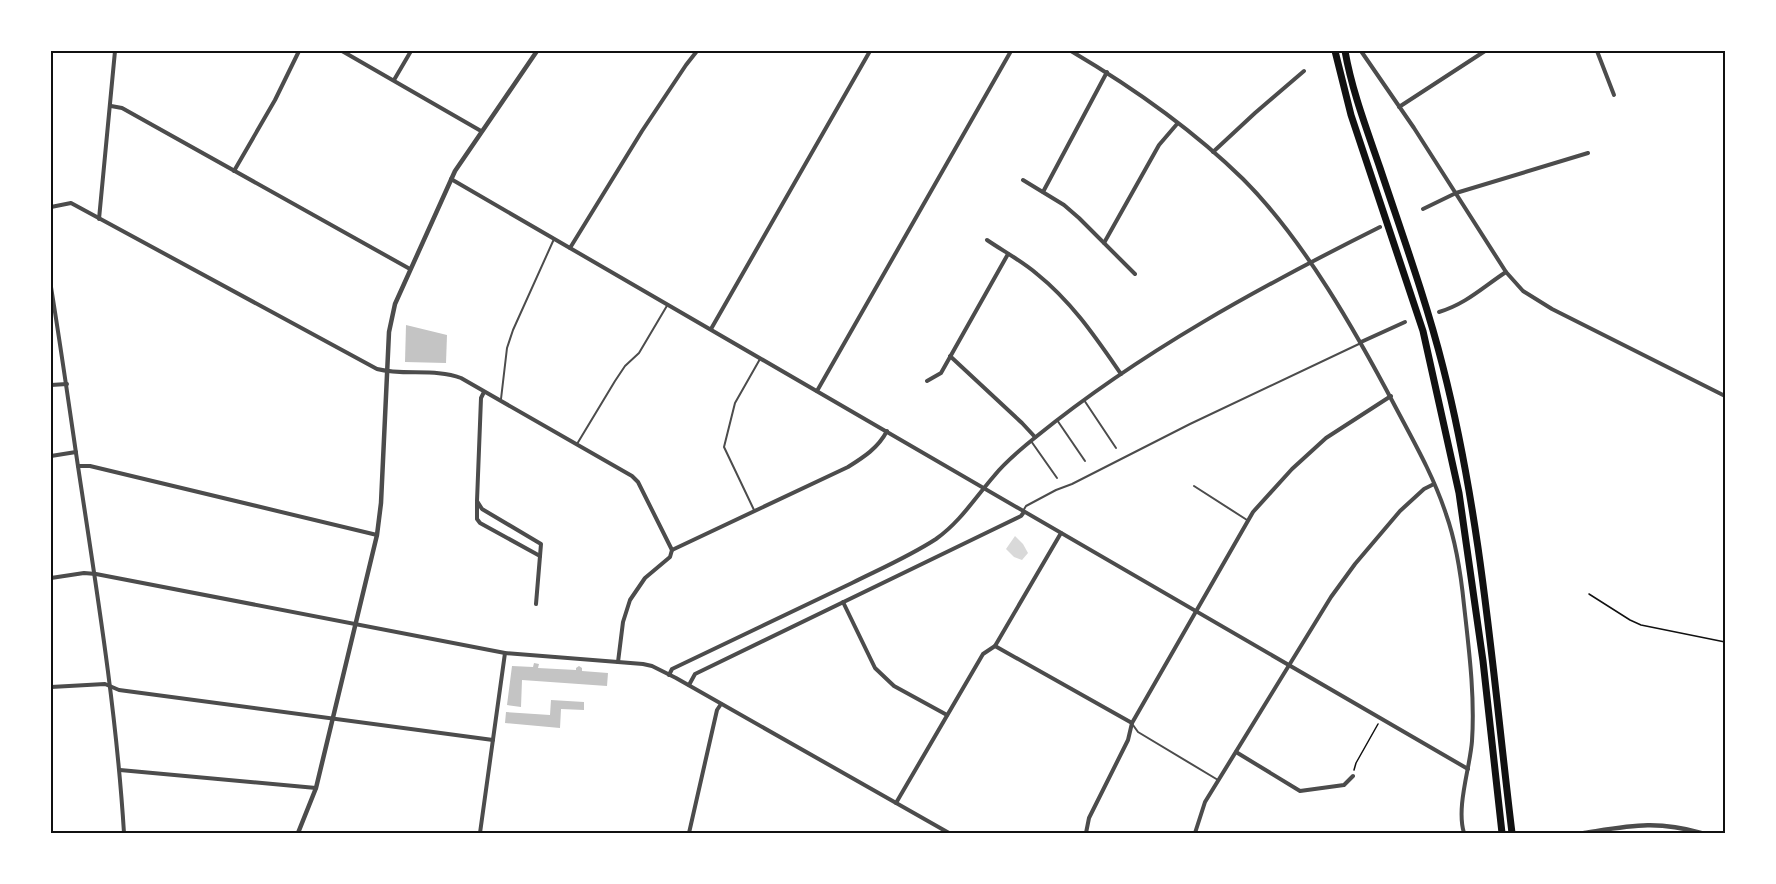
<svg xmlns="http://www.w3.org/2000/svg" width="1776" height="884" viewBox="0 0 1776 884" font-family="'Titillium Web',sans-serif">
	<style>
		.water { fill: #d9d9d9 }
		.building { fill: #c4c4c4 }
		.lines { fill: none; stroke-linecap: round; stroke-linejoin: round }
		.path { stroke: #111; stroke-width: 1.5 }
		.service { stroke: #4c4c4c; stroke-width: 2 }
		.minor { stroke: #4c4c4c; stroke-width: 4 }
		.tertiary { stroke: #4c4c4c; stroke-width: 4.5 }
		.motorway { stroke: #111; stroke-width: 7 }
		.neatline { fill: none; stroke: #111; stroke-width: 2 }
	</style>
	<rect width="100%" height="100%" fill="#fff"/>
	<!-- water -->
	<polygon class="water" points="1015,536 1023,544 1028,553 1022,560 1014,557 1006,549"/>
	<!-- building -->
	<g class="building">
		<polygon points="406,325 447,335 446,363 405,362"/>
		<polygon points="534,663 539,664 538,668 576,670 576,668 579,666 582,668 582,671 608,673 607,686 522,680 521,707 507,705 512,666 533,667"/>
		<polygon points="551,700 584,702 584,710 561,709 560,728 505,723 506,712 550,715"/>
	</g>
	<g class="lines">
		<!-- path -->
		<g class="path">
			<polyline points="1589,594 1630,620 1641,625 1725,642"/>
			<polyline points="1354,770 1356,763 1378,724"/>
		</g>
		<!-- service -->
		<g class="service">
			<polyline points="501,399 507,348 513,330 554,239"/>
			<polyline points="1084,400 1116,448"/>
			<polyline points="1057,420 1085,461"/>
			<polyline points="1031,441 1057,478"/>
			<polyline points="577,444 615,381 625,366 639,353 668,304"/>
			<polyline points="1194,486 1247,520"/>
			<polyline points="754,510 724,447 735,403 760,359"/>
			<polyline points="1023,511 1026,506 1056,490 1072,484 1190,424 1361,343"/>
			<polyline points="1133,725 1138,732 1218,780"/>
		</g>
		<!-- minor -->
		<g class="minor">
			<polyline points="342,51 481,131"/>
			<path d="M1071,51c61,36 121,78 172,128 61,61 113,153 153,229 18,34 38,69 50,106 10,28 15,61 18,91 5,45 11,91 8,136 -2,27 -16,66 -8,92"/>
			<polyline points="1361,51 1414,128 1506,272 1523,291 1552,309 1725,396"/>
			<polyline points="1597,51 1614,95"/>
			<polyline points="394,80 411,51"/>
			<polyline points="111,106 122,108 410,269"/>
			<polyline points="1399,107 1485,51"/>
			<polyline points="1213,152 1255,113 1304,71"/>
			<polyline points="234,171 275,100 299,51"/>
			<polyline points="451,179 1468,769"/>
			<polyline points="1023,180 1064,205 1079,218 1135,274"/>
			<polyline points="1043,192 1107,72"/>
			<path d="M51,207l20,-4 306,166c27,7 58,-1 84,9l171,98 6,6 34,68"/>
			<polyline points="1423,209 1456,193 1588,153"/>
			<polyline points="99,219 115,51"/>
			<path d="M987,240c16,11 35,21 50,34 35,28 59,64 84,100"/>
			<polyline points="1104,243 1159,145 1177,124"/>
			<polyline points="570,248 642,131 686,65 697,51"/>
			<path d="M51,287c9,55 17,111 25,166 19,127 40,252 48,380"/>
			<path d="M1439,312c27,-8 44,-25 67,-40"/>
			<polyline points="711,329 870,51"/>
			<polyline points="1361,342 1405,322"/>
			<polyline points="950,356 1022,423 1035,437"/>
			<polyline points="927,381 941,373 1008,254"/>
			<polyline points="51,385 67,384"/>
			<polyline points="817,391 1011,51"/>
			<polyline points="484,392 481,398 477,501 482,509 541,544 536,604"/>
			<polyline points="51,456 76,452"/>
			<polyline points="78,466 90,466 377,535"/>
			<polyline points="477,502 477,519 480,523 540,556"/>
			<polyline points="51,578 84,573 96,574 505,653 643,664 652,666 676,678 949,833"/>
			<polyline points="843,602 875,668 894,686 947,715"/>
			<polyline points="995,646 1132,723"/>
			<path d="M618,662l5,-40 7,-22 15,-22 25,-21 2,-7 176,-83c16,-10 30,-19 39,-36"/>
			<path d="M669,675l3,-6c60,-29 120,-57 180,-86 28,-14 58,-27 84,-44 24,-17 39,-41 58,-63 12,-15 28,-28 43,-40 105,-85 223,-149 343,-209"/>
			<polyline points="689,685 695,674 988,532 1021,516 1024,512"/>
			<polyline points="51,687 105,684 119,690 493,740"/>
			<polyline points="1236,752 1300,791 1344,785 1353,776"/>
			<polyline points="120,770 316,788"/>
			<polyline points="896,803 983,654 995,646 1061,533"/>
			<polyline points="480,833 505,653"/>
			<polyline points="689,833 717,710 721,704"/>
			<polyline points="1086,833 1089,818 1128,740 1132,723 1253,512 1292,469 1326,438 1391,396"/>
			<polyline points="1195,833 1205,802 1331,597 1355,564 1400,511 1424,489 1434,484"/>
		</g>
		<!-- tertiary -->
		<g class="tertiary">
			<polyline points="298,833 316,788 377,535 381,503 389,332 395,304 455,171 537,51"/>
			<path d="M1584,833c46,-7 72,-13 117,0"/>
		</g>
		<!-- motorway -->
		<g class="motorway">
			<polyline points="1335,51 1351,115 1423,331 1459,493 1483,661 1502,833"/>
			<path d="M1345,51c7,40 22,79 35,117 22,66 46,132 63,199 39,153 50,310 69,466"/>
		</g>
	</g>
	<!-- border -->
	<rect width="1776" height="884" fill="none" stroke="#ffffff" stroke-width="105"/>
	<rect x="52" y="52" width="1672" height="780" class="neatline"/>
</svg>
